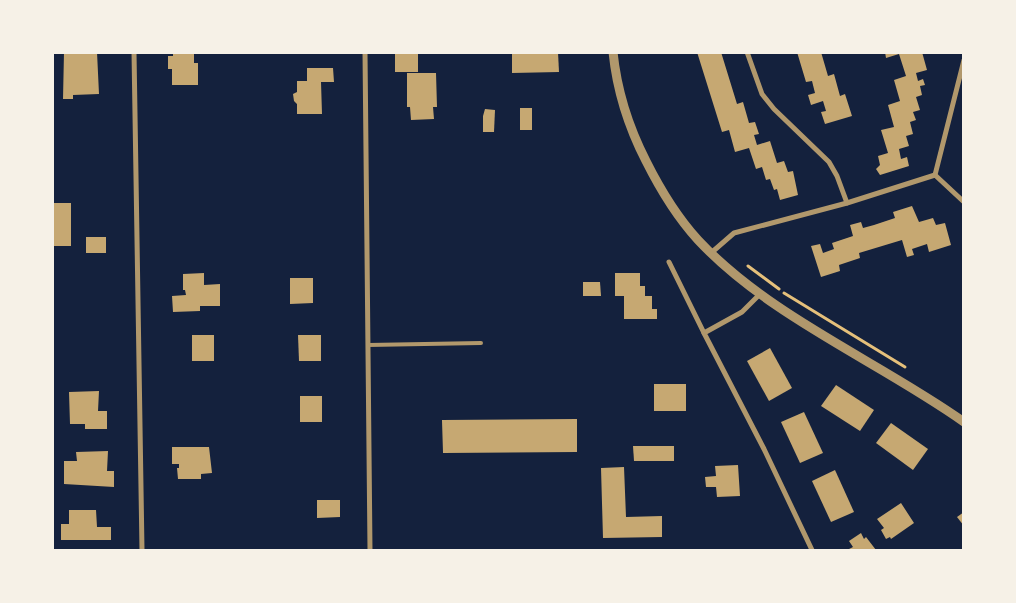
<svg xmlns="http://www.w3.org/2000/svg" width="1016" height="603" viewBox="0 0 1016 603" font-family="Raleway,sans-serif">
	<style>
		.building { fill: #c6a872 }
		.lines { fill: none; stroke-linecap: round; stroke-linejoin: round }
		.path { stroke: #e5c07b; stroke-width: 3 }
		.service { stroke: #b1986c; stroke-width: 4 }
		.minor { stroke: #b1986c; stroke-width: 5 }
		.tertiary { stroke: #b1986c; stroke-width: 9 }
	</style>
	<rect width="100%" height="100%" fill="#14213d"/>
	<!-- building -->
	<g class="building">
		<polygon points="64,52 97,52 99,94 73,95 73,99 63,99"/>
		<polygon points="173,52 194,52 194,63 198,63 198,85 172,85 172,69 168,69 168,56 173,56"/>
		<rect x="395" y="52" width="23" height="20"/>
		<polygon points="512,52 558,52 559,72 512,73"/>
		<polygon points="697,52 721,52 737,104 743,102 749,123 755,122 759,134 754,135 757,145 770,141 777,163 784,161 788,172 793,171 798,195 780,200 777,189 774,190 770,179 766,180 762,167 756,169 749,148 735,152 729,130 722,132"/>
		<polygon points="797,52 821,52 828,76 834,74 840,96 845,94 852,116 825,124 821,112 826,111 823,101 811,105 808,95 815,93 812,81 806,82"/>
		<polygon points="885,52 922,52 927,70 916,73 918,81 923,79 925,85 920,86 922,95 916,97 920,110 913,112 916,120 910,122 913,134 906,136 909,146 899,149 901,159 907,157 909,166 880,175 876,169 880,165 878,156 888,153 881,130 894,127 888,105 900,101 894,80 906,76 899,54 886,58"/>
		<polygon points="307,68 333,68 334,82 321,82 322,114 297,114 297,104 294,101 293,94 297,92 297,81 307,81"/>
		<polygon points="407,73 436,73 437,107 433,107 434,119 411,120 410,107 407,107"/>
		<rect x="520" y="108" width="12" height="22"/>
		<polygon points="485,109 495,110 494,132 483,132 483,116"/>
		<rect x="52" y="203" width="19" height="43"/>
		<polygon points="912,206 919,222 933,218 936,225 945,223 951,245 929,252 927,244 912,249 914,255 907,257 902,240 859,253 860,258 839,265 840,271 821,277 811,246 820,244 823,253 834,249 832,243 853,236 850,225 861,222 863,228 874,225 895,218 893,212"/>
		<rect x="86" y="237" width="20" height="16"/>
		<polygon points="204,273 204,285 220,284 220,306 200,306 200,311 173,312 172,296 186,295 185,290 183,290 183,274"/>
		<polygon points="615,273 640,273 640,286 645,286 645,296 652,296 652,309 657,309 657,319 624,319 624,296 615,296"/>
		<polygon points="290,278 313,278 313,303 290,304"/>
		<polygon points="583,282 600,282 601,296 583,296"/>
		<rect x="192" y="335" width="22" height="26"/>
		<polygon points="298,335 321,335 321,361 299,361"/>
		<polygon points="770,348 792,388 769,401 747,361"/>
		<rect x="654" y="384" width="32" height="27"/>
		<polygon points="836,385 874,410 860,431 821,406"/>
		<polygon points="99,391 98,411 107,411 107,429 85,429 85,424 70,424 69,392"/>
		<rect x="300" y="396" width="22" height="26"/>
		<polygon points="804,412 823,453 800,463 781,422"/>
		<polygon points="577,419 577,452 443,453 442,420"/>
		<polygon points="891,423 928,449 913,470 876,443"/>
		<polygon points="633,446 674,446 674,461 634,461"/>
		<polygon points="172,447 209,447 212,473 201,474 201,479 178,479 177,468 179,468 179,464 172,464"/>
		<polygon points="108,451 107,471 114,471 114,487 64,484 64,461 77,461 76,452"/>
		<polygon points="738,465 740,496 717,497 716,487 706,487 705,477 716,476 715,466"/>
		<polygon points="624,467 626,517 662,516 662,537 603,538 601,468"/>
		<polygon points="835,470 854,512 831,522 812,481"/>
		<polygon points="317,500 340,500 340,517 317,518"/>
		<polygon points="901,503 914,523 891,539 890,537 886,539 881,530 884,528 877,519"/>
		<polygon points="69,510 96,510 97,527 111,527 111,540 61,540 61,524 69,524"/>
		<polygon points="964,512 964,526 957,517"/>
		<polygon points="861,533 864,539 866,537 876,550 847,550 853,547 849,541"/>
	</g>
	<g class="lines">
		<!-- path -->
		<g class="path">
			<polyline points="748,266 779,289"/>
			<polyline points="784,293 905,367"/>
		</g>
		<!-- service -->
		<polyline class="service" points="368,345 481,343"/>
		<!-- minor -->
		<g class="minor">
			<polyline points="134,52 142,550"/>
			<polyline points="365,52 370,550"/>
			<polyline points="747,52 762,94 774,109 829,162 837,176 847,203"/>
			<polyline points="964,60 935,175 964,202"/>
			<polyline points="711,253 734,233 847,203 935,175"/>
			<polyline points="669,262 704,333"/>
			<polyline points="761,293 742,312 704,333 764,449 812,550"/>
		</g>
		<!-- tertiary -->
		<path class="tertiary" d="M613,52c4,39 15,74 33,109 14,28 31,56 52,79 72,77 180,121 266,182"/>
	</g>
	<!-- border -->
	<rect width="1016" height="603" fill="none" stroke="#f6f1e7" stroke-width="108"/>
</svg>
